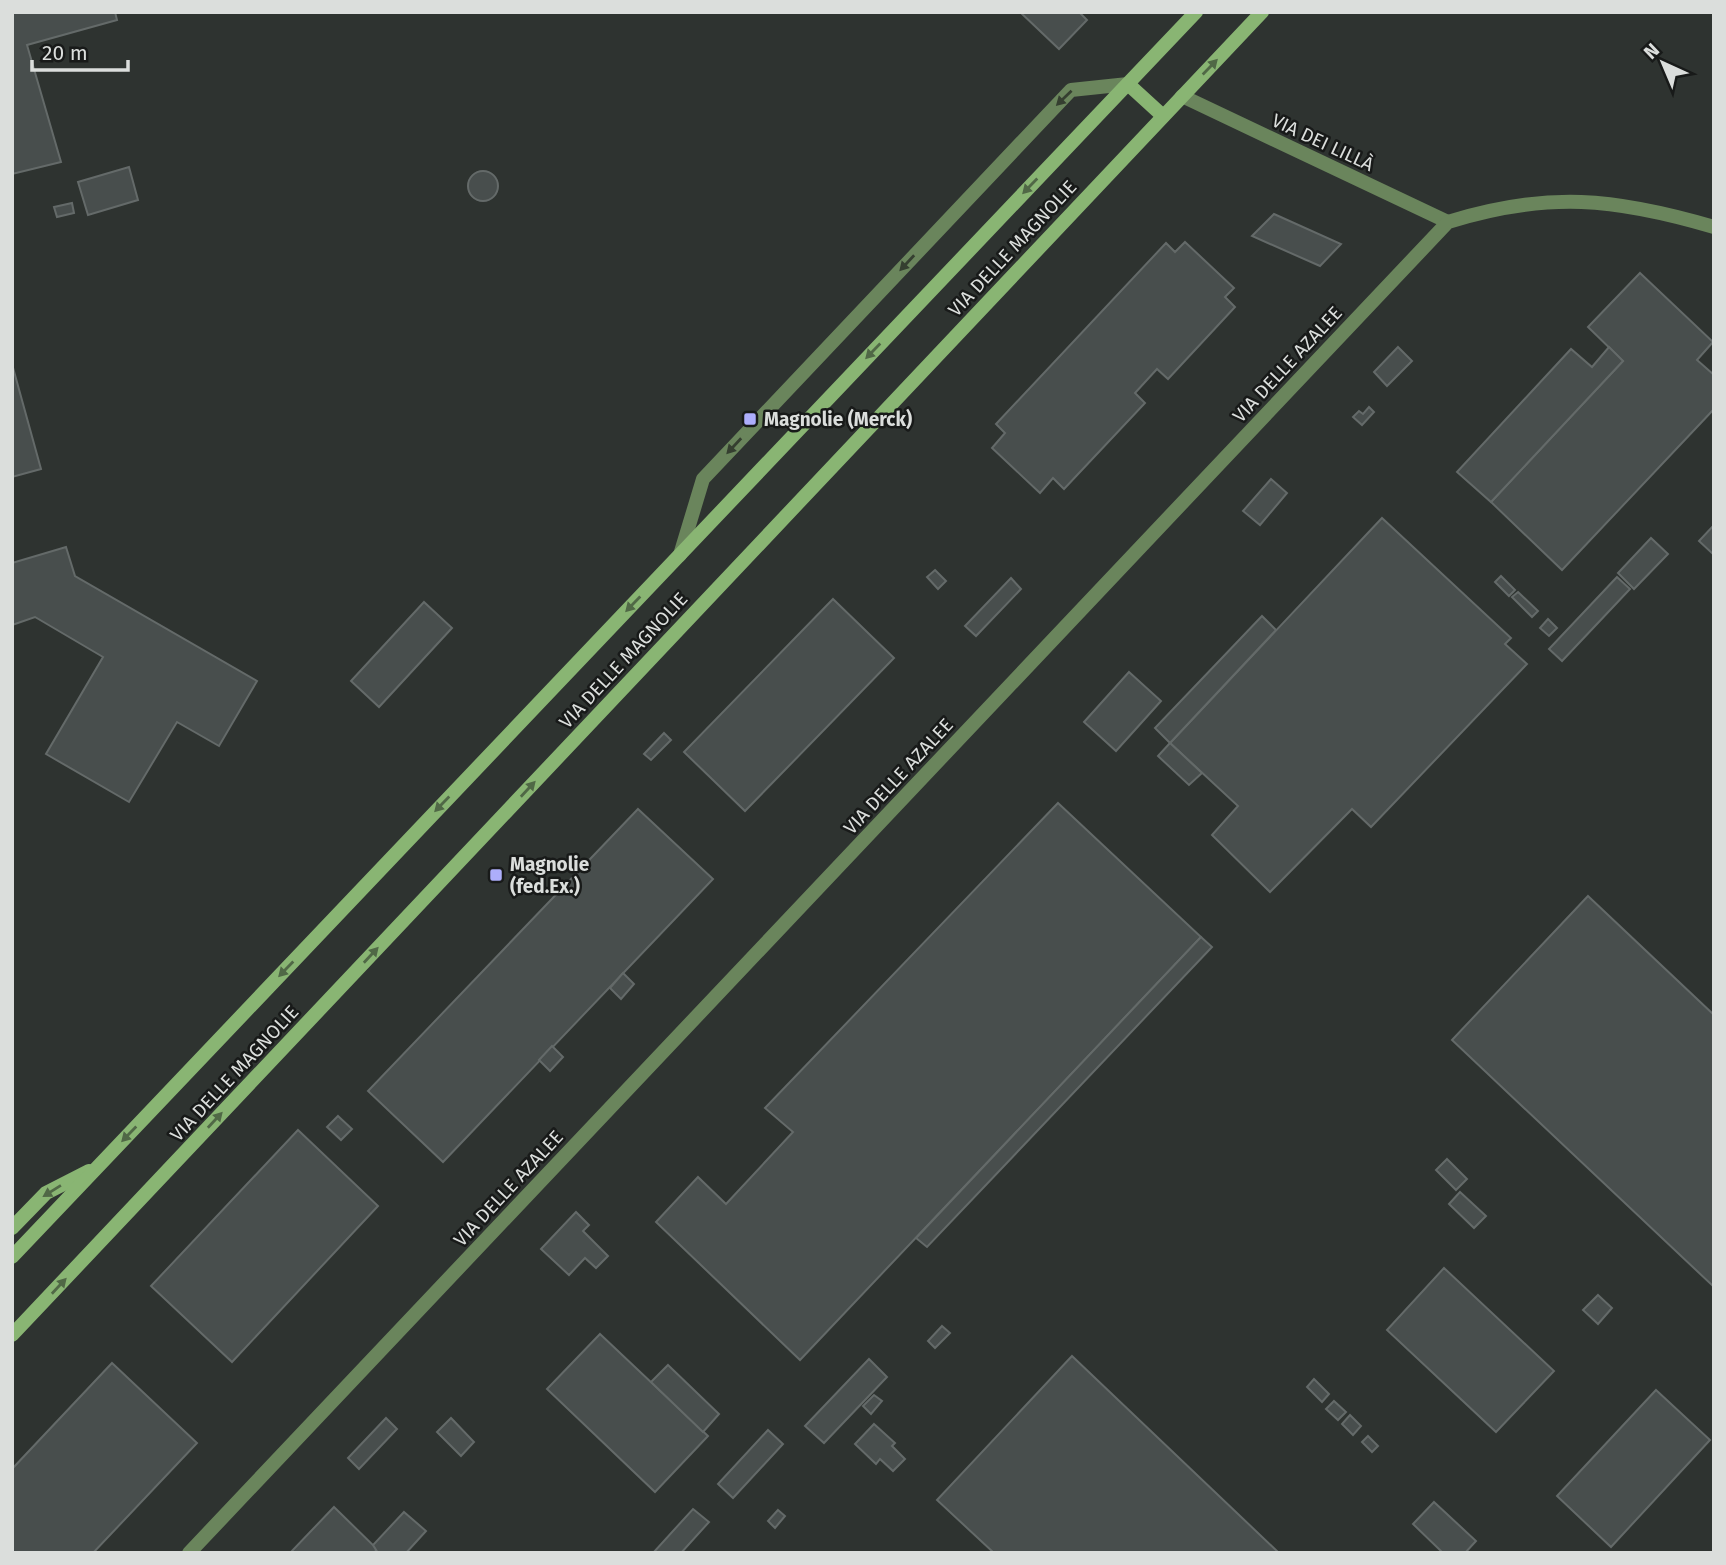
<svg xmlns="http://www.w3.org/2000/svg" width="1726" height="1565" viewBox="0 0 1726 1565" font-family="'Fira Sans',sans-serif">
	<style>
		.building { fill: #484e4d; stroke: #646a69; stroke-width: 2 }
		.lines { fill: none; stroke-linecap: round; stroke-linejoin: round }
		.lane { stroke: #6a855c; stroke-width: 14 }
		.street { stroke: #6a855c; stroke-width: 14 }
		.secondary { stroke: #89b573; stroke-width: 14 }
		.oneway { fill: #506846 }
		.oneway2 { fill: #353f30 }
		.poi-dot { fill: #adaefb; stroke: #181a19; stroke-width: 2.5 }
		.labels { text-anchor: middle; stroke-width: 5; stroke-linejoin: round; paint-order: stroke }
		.street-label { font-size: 19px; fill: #dbdedc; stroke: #181a19 }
		.poi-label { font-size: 19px; font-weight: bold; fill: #dbdedc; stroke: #181a19; text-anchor: start }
	</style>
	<rect width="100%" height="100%" fill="#2e3330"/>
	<!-- building -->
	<g class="building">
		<polygon points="12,12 115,12 117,20 27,45 61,162 12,174"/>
		<polygon points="1020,12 1079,12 1087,20 1059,49"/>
		<polygon points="129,167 138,200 88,215 78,182"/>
		<circle cx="483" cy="186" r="15"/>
		<polygon points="72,203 74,213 57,217 54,207"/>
		<polygon points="1274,214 1341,244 1320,266 1252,236"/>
		<polygon points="1185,242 1234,288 1225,297 1235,307 1168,379 1157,369 1135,393 1145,403 1064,489 1053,478 1040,493 992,448 1005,433 996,424 1166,243 1175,252"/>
		<polygon points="1640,273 1713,342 1697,360 1714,375 1714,409 1562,570 1491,502 1623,361 1588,327"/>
		<polygon points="1398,347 1412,361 1387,386 1374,372"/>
		<polygon points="1609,347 1623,361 1491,502 1457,472 1571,349 1592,367"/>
		<polygon points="12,364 41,469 12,477"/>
		<polygon points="1369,407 1374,412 1362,425 1353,417 1359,411 1363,414"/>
		<polygon points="1271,479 1287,493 1260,525 1243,511"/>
		<polygon points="1382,518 1511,638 1505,644 1527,664 1371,827 1352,809 1270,892 1212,835 1238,806 1170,743"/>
		<polygon points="1714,525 1714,555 1699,541"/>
		<polygon points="1651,538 1668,554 1634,589 1618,573"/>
		<polygon points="66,547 75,576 257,681 219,746 177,722 129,802 46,754 103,657 35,617 12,625 12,563"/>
		<polygon points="935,570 946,581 938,589 927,577"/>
		<polygon points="1501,576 1515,590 1509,596 1495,582"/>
		<polygon points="1617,577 1630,589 1562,661 1549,649"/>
		<polygon points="1011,578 1021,589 976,636 965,626"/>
		<polygon points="1518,592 1538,611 1532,617 1512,597"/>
		<polygon points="833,599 894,658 745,811 684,752"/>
		<polygon points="424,602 452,628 379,707 351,681"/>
		<polygon points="1262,616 1276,630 1170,743 1155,728"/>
		<polygon points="1548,619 1557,628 1549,636 1540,628"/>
		<polygon points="1129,672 1161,701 1116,751 1084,722"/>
		<polygon points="664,733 671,740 651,760 644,754"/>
		<polygon points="1170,743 1202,773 1189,785 1158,756"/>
		<polygon points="1058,803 1201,937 800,1360 656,1222 698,1177 726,1204 793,1132 765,1108"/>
		<polygon points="638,809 713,879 443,1162 368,1091"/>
		<polygon points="1588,896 1714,1015 1714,1287 1452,1040"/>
		<polygon points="1201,937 1212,947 927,1247 916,1238"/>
		<polygon points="623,973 634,984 621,999 610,988"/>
		<polygon points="552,1046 563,1057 550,1071 539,1060"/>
		<polygon points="338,1116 352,1129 341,1140 327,1127"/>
		<polygon points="298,1130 378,1206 232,1362 151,1286"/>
		<polygon points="1447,1159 1467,1179 1456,1190 1436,1170"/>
		<polygon points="1460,1192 1486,1216 1474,1228 1449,1204"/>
		<polygon points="576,1212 589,1225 583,1231 608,1256 596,1268 585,1258 569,1275 541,1249"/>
		<polygon points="1444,1268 1554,1371 1496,1432 1387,1330"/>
		<polygon points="1598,1295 1612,1308 1598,1324 1583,1310"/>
		<polygon points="942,1326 950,1333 935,1348 928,1341"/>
		<polygon points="600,1334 708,1436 655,1492 547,1389"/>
		<polygon points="1072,1356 1279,1553 994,1553 937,1500"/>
		<polygon points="869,1359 887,1377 824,1443 805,1426"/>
		<polygon points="112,1363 197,1443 93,1553 12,1553 12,1469"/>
		<polygon points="668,1365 719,1414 703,1432 651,1382"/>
		<polygon points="1314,1379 1329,1394 1322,1402 1307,1387"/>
		<polygon points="1656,1390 1710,1440 1611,1547 1557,1496"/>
		<polygon points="874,1395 882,1401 871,1414 863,1406"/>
		<polygon points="1334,1401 1346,1412 1338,1420 1326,1409"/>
		<polygon points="1350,1415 1361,1426 1353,1435 1342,1424"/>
		<polygon points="386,1418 397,1429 359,1469 348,1458"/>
		<polygon points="451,1418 474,1442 461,1456 437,1432"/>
		<polygon points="874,1424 895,1443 892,1446 905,1459 893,1471 880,1459 876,1464 855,1444"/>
		<polygon points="768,1430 783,1444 733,1498 718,1484"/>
		<polygon points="1368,1436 1378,1446 1372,1452 1362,1442"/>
		<polygon points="1434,1502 1476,1541 1465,1553 1443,1553 1413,1524"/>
		<polygon points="334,1507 377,1549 374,1553 290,1553"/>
		<polygon points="693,1509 709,1522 681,1553 653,1553"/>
		<polygon points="778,1510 785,1516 775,1528 768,1521"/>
		<polygon points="404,1512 426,1531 406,1553 378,1553 373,1545"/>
	</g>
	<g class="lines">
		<!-- lane -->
		<polyline class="lane" points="680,555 703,479 1071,90 1128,84"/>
		<!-- street -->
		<g class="street">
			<polyline points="1182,96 1448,222"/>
			<path d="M189,1553l1259,-1331c100,-31 167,-24 266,5"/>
		</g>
		<!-- secondary -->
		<g class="secondary">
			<polyline points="1128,84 1163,116"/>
			<polyline points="12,1228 46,1193 89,1171"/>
			<polyline points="12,1257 1196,12"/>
			<polyline points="12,1335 1262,12"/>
		</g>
	</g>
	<!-- one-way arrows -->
	<defs><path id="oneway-solid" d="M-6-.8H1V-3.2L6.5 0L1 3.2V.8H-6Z" transform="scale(1.75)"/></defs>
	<g class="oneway">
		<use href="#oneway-solid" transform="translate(1210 67) rotate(-46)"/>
		<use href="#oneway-solid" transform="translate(1030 186) rotate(134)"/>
		<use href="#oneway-solid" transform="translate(873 351) rotate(134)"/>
		<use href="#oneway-solid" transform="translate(633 604) rotate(134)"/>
		<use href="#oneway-solid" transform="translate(528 789) rotate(-47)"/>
		<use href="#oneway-solid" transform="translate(442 804) rotate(134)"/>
		<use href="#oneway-solid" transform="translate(371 955) rotate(-47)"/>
		<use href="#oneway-solid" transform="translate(286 969) rotate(134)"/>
		<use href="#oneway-solid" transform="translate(215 1120) rotate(-47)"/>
		<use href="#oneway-solid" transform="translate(129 1134) rotate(134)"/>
		<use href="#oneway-solid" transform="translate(52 1191) rotate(148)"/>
		<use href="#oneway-solid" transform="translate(59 1286) rotate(-47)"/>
	</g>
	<g class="oneway2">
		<use href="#oneway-solid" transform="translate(1064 98) rotate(136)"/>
		<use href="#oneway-solid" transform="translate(907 263) rotate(133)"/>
		<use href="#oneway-solid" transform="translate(734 446) rotate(133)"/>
	</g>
	<!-- markers -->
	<g class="poi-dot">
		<rect x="743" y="412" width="14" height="14" rx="3.5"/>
		<rect x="489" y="868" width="14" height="14" rx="3.5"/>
	</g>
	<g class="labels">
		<!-- street labels -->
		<g class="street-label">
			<text transform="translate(1323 142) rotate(25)" y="7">VIA DEI LILLÀ</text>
			<text transform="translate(1012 248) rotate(-47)" y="7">VIA DELLE MAGNOLIE</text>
			<text transform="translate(1287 364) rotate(-47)" y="7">VIA DELLE AZALEE</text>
			<text transform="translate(623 660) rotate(-47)" y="7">VIA DELLE MAGNOLIE</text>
			<text transform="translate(898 776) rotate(-47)" y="7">VIA DELLE AZALEE</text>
			<text transform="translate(234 1073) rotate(-47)" y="7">VIA DELLE MAGNOLIE</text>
			<text transform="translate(508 1188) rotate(-47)" y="7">VIA DELLE AZALEE</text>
		</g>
		<!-- poi labels -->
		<g class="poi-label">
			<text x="764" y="426">Magnolie (Merck)</text>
			<text x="510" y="871">Magnolie<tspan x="510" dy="22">(fed.Ex.)</tspan></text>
		</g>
	</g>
	<!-- border -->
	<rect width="1726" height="1565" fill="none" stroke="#dbdedc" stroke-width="28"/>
	<!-- north arrow -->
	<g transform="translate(1663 63) rotate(316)" stroke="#181a19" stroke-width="5" paint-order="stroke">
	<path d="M0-5L12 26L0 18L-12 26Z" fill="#dbdedc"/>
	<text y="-10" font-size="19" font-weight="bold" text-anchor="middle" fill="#dbdedc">N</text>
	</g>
	<!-- scale -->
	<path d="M32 60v10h96v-10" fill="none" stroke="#dbdedc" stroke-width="3.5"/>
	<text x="42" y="60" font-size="21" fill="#dbdedc" stroke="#181a19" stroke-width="5" paint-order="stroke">20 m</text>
</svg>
